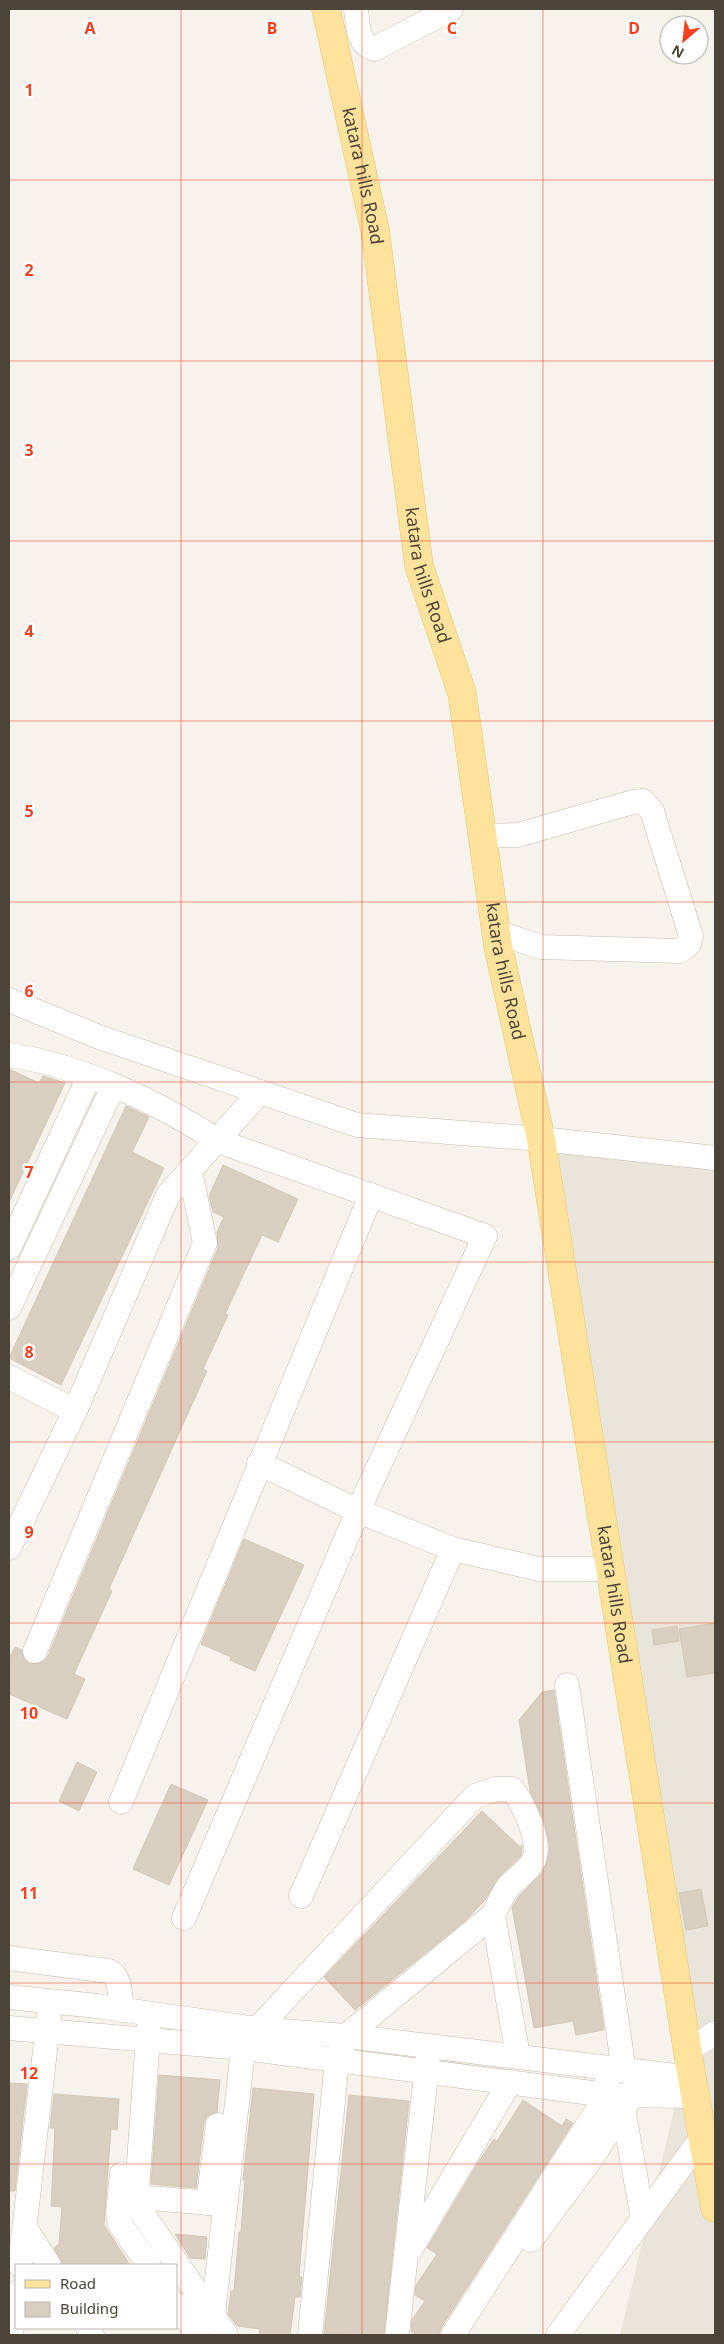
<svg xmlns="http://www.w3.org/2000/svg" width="724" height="2344" viewBox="0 0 724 2344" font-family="'Noto Sans',sans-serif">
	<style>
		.residential { fill: #eae5da }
		.building { fill: #d8cfc1; stroke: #d3c7b4 }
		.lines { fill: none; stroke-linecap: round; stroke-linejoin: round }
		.minor-casing { stroke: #c2bbae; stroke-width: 25 }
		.major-casing { stroke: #e6c16a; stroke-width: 29 }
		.minor { stroke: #fff; stroke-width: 24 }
		.major { stroke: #ffe39c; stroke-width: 28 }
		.grid { fill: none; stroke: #fc3f1d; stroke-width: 1; stroke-opacity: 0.55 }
		.labels { text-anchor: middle; stroke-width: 5; stroke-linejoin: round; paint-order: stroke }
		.street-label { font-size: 18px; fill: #4b4439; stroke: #fff }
		.grid-label { font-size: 16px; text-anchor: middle; font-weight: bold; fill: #fc3f1d; stroke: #fff; stroke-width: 5; stroke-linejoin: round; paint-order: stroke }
	</style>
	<rect width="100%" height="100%" fill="#f6f3ec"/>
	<!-- residential -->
	<polygon class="residential" points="543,1137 715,1147 715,2335 620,2335 687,2056"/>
	<!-- building -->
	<g class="building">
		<polygon points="9,1069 39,1083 43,1076 65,1083 9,1202"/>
		<polygon points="126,1106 149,1117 132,1152 164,1168 61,1385 9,1358"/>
		<polygon points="223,1165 298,1199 278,1242 262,1235 225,1314 228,1315 203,1369 207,1371 134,1533 109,1589 112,1591 74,1674 85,1679 67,1719 9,1694 9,1659 15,1647 22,1650 24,1659 30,1664 43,1662 48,1656 218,1248 217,1232 224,1217 213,1212 209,1196"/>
		<polygon points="244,1539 304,1565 255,1671 230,1660 231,1657 201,1644"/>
		<polygon points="715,1623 715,1673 687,1677 679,1629"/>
		<polygon points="677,1626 679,1641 654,1645 652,1630"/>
		<polygon points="554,1690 604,2030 576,2035 573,2021 534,2028 512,1907 519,1896 542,1873 549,1855 549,1843 544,1821 530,1791 519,1720 542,1692"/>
		<polygon points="77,1762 97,1772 79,1811 59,1801"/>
		<polygon points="171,1784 208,1800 169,1885 133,1869"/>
		<polygon points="482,1811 520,1847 522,1845 521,1856 498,1878 485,1900 465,1921 355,2010 324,1977"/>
		<polygon points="701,1889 708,1926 686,1930 679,1893"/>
		<polygon points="159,2075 220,2080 217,2112 207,2116 204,2123 196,2188 151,2184"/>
		<polygon points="9,2083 27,2084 15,2191 9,2191"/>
		<polygon points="253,2088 314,2094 299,2277 302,2277 300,2297 295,2297 290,2335 259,2335 260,2329 237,2326 228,2314 231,2291 234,2291 239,2232 241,2232 245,2180 243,2180"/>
		<polygon points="54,2094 119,2099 117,2130 111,2129 104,2225 130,2265 63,2265 54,2248 59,2244 62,2207 51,2206 55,2128 50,2128"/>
		<polygon points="349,2095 409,2101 384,2335 324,2334"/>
		<polygon points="523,2100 562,2126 566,2119 573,2123 441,2328 439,2335 417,2335 411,2331 412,2320 425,2301 415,2295 416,2285 437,2254 427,2248 479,2161 494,2139 497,2141"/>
		<polygon points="175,2234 207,2237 205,2259 190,2258"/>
	</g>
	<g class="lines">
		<!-- minor casing -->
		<g class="minor-casing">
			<g id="minor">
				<path d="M356,9c2,15 1,35 18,40l77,-40"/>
				<polyline points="482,836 518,835 633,802 643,801 652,811 691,936 689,944 680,951 541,947 496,932"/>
				<polyline points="9,1000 99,1037 357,1125 541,1139 715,1158"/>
				<path d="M9,1055c70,10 150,47 209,86l267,95 -127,275 -174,407"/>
				<polyline points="9,1248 89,1077"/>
				<polyline points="9,1308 113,1087"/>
				<polyline points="9,1377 75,1411"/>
				<polyline points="259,1463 358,1511 453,1549 301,1896"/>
				<polyline points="9,1548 75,1411 168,1195 260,1092"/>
				<polyline points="453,1549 539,1569 610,1569"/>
				<polyline points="35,1651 205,1243 190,1171"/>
				<polyline points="567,1685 624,2071"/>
				<polyline points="121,1802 371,1195"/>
				<path d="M9,1958l100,13c12,6 11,26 13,39"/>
				<polyline points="9,1997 97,2006 257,2029 346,2036 692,2078"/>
				<polyline points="149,2023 136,2204 226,2335"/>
				<polyline points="9,2028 243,2048 607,2095 695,2096"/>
				<path d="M257,2029l218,-233 21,-7h16c12,16 31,55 21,73 -6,10 -18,17 -25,25 -6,8 -10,19 -15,28"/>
				<polyline points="688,2050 715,2033"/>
				<polyline points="623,2109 643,2219"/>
				<polyline points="122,2174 118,2214 120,2224 149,2265"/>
				<polyline points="136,2197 224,2204"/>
				<polyline points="208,2203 218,2125"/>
				<polyline points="25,2228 49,2265"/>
				<polyline points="531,2240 593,2156 631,2097 636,2086"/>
				<polyline points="410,2250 510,2082"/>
				<polyline points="20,2265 49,2016"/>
				<polyline points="176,2304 198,2335"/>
				<polyline points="213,2315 245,2032"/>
				<polyline points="88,2328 92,2335"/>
				<polyline points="11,2335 16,2293"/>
				<polyline points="310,2335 337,2060 346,2036 493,1915 518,2056"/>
				<polyline points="397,2335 428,2057"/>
				<polyline points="453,2335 607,2095 607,2082"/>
				<polyline points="558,2335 703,2136"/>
			</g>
		</g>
		<!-- major casing -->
		<g class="major-casing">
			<g id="major">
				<path id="s1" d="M326,9l49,221 44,336 43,127 36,253 43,193 151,939 23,130"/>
			</g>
		</g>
		<!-- minor -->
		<use href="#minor" class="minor"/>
		<!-- major -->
		<use href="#major" class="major"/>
	</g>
	<!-- grid -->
	<path class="grid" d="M181,9v2326M362,9v2326M543,9v2326M9,180h706M9,361h706M9,541h706M9,721h706M9,902h706M9,1082h706M9,1262h706M9,1442h706M9,1623h706M9,1803h706M9,1983h706M9,2164h706"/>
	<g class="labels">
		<!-- street labels -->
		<g class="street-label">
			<text dy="6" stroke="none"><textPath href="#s1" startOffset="171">katara hills Road</textPath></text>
			<text dy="6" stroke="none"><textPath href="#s1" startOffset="576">katara hills Road</textPath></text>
			<text dy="6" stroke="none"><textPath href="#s1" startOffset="981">katara hills Road</textPath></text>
			<text dy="6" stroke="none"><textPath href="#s1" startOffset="1614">katara hills Road</textPath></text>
		</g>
	</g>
	<g class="grid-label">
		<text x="90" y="34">A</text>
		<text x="272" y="34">B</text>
		<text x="452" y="34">C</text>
		<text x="634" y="34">D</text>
		<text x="29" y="96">1</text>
		<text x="29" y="276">2</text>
		<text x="29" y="456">3</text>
		<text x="29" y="637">4</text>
		<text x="29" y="817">5</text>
		<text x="29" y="997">6</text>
		<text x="29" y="1178">7</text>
		<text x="29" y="1358">8</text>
		<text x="29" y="1538">9</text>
		<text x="29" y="1719">10</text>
		<text x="29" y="1899">11</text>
		<text x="29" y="2079">12</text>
	</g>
	<!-- border -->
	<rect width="724" height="2344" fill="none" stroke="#4b4439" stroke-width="20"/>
	<!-- legend -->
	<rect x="15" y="2264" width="162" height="65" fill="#ffffff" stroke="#b7b4b0"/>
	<rect x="25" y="2280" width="25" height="8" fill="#ffe39c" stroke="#b7b4b0"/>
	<text x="60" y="2289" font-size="15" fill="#4b4439">Road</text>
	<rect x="25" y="2302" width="25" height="15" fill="#d8cfc1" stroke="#b7b4b0"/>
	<text x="60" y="2314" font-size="15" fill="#4b4439">Building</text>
	<!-- north arrow -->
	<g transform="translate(684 40) rotate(208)"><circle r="24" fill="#ffffff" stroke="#b7b4b0"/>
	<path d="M0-4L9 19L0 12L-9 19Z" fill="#fc3f1d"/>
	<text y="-8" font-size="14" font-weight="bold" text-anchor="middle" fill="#4b4439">N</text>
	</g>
</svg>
